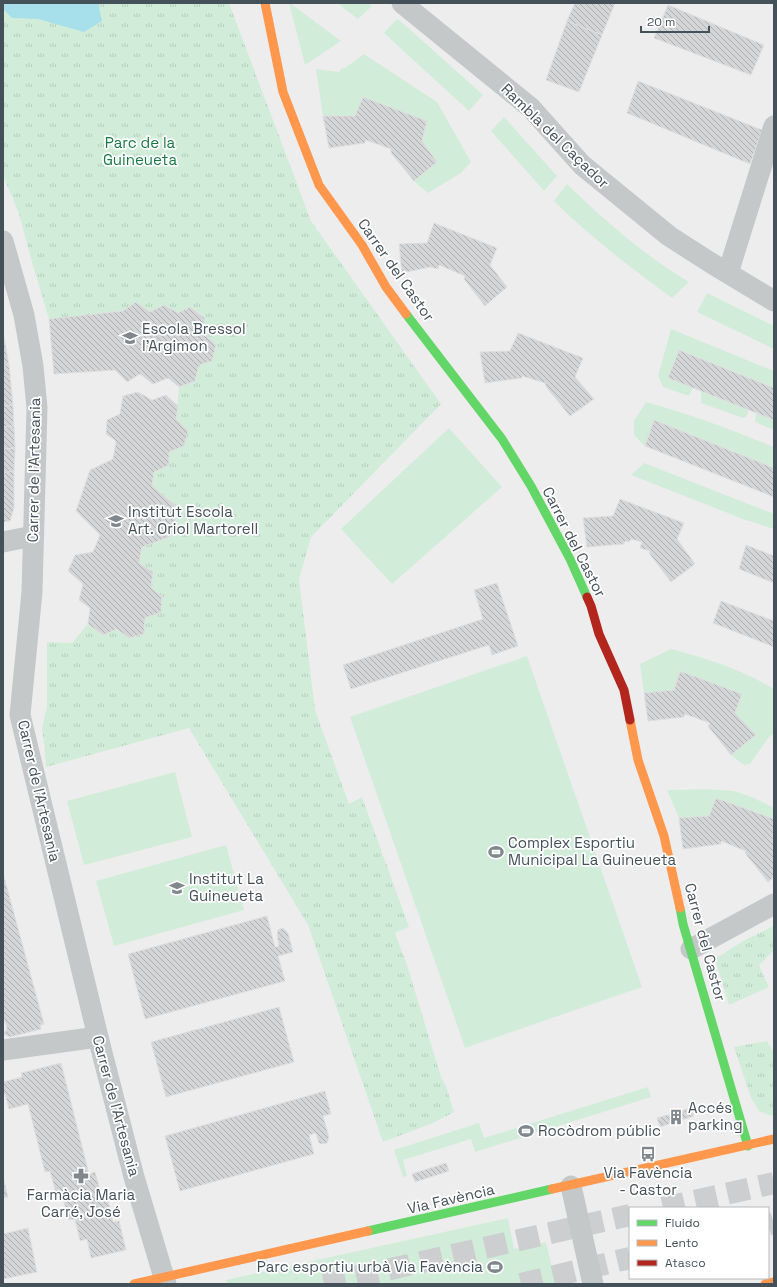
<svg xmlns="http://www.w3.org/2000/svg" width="777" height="1287" viewBox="0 0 777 1287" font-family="'Space Grotesk',sans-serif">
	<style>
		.green { fill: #d1edda }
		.park { fill: url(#park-tufts) }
		.water { fill: #a7e0eb }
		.building { fill: url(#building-back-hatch); stroke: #dfdfe0 }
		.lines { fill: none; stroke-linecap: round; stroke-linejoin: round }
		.highway-tunnel { stroke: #cccecf; stroke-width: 22; stroke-dasharray: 22 11; stroke-linecap: butt }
		.street { stroke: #c5c8c9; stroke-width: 21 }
		.fast { stroke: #63d668; stroke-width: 9 }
		.slow { stroke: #ff974d; stroke-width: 9 }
		.jam { stroke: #b3261e; stroke-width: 9 }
		.labels { text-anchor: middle; stroke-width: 3.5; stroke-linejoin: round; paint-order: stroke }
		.street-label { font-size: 15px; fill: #455159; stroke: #fff }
		.park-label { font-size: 15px; fill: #187843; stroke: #fff }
		.poi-label { font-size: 15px; fill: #455159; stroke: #fff; text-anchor: start }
	</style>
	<defs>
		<pattern id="park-tufts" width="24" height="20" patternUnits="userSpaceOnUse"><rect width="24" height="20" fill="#d1edda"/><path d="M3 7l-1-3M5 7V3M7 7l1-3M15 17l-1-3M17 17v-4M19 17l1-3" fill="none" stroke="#b5cdbd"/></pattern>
		<pattern id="building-back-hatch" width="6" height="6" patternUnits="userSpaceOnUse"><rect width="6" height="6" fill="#d4d5d6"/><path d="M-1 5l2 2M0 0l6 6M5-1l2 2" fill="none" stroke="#aeafb1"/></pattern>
	</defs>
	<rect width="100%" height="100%" fill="#eeeded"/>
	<!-- green -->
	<g class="green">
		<polygon points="289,3 290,3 341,41 305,65"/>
		<polygon points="337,3 368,3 372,6 358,19"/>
		<polygon points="397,19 405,25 483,95 469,111 384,33"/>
		<polygon points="364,54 437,102 471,162 461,173 428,193 414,181 437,162 422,141 427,121 363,97 355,116 323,116 316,69 339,72 342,68 345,68"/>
		<polygon points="504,117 557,176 544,191 491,131"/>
		<path d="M567,184c38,37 77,71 122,98l-17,16c-41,-30 -82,-61 -118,-97z"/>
		<polygon points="707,293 774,326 774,349 697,312"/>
		<polygon points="671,329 774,371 774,388 679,350 668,378 693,388 689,396 663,387 658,376"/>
		<polygon points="701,391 749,410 746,417 743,418 701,403"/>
		<path d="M646,402c44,12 86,28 128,45v21l-120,-48 -9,26 -11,-11v-14z"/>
		<polygon points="756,413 774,420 774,430 755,422"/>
		<polygon points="449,428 502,487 392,584 341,529"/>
		<polygon points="644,463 774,514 774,529 743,519 631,475"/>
		<path d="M671,649c35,9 72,21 103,40v44l-5,4 -19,27 -6,1 -13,-10 25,-20 -21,-22 7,-19 -62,-23 -6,19 -30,3 -4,-29z"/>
		<polygon points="527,656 642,987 465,1048 350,717"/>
		<polygon points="175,772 192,837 84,865 67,801"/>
		<polygon points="705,789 734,791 752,797 774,808 774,819 716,798 709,816 679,818 667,790"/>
		<polygon points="226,845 244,910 114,946 96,881"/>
		<polygon points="648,1087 651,1097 475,1152 471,1139 403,1160 407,1176 403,1177 394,1150 479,1123 484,1138"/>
		<polygon points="508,1218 514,1249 546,1242 556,1284 227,1284 226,1280"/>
	</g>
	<!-- park -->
	<g class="park">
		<polygon points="3,3 229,3 311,221 441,404 311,537 299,579 315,710 349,804 362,797 409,927 395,933 407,965 441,1077 446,1086 454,1112 433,1123 383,1142 308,925 189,728 46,767 44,743 42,728 47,706 47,642 72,643 88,624 103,635 117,629 129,638 144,634 145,618 161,612 162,596 151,588 153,572 139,563 142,547 174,535 152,486 154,472 169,465 169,452 184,446 188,431 176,419 179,387 195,381 199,365 212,361 216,345 202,332 205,317 190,307 178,313 164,305 150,312 136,302 123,311 49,319 33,266 19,214 3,175"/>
		<path d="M774,926v25c-7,4 -8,10 -15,13l2,6 8,17 -40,18 -14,-46 28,-18z"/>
		<polygon points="767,1041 774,1053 774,1115 772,1116 759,1111 751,1098 734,1047"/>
	</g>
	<!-- water -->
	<polygon class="water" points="5,3 98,3 102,21 84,32 38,19 12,18 3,9 3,5"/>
	<!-- building -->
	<g class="building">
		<polygon points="575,3 615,3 602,35 567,21"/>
		<polygon points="668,5 764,45 751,75 654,38"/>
		<polygon points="567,21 602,35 579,92 546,80"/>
		<polygon points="638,81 762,130 750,164 627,113"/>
		<polygon points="363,97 427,121 422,141 437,162 414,181 391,153 391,149 366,140 365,143 329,148 323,116 355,116"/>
		<polygon points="434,223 497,248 490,265 507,287 485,306 464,279 465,276 439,265 438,269 430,267 402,273 399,244 427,243"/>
		<polygon points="136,302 150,312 164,305 178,313 190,307 205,318 202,332 216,345 212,361 199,365 195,381 179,387 168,378 153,384 140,374 127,382 115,370 54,374 49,319 123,311"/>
		<polygon points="3,332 9,365 3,365"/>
		<polygon points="518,333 583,358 575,377 594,399 570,416 547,388 545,383 522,376 522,378 485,383 480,352 510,351"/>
		<polygon points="679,350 774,388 774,420 668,378"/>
		<polygon points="3,365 9,365 13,405 3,406"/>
		<polygon points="138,392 152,400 166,395 178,406 176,419 188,431 184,446 169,452 169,465 154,472 152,486 176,506 174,535 142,547 139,563 153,572 151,588 162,596 161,612 145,618 144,634 129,638 117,629 103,635 88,624 90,608 79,600 83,584 68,571 75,555 93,552 100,535 76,511 90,470 113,459 116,441 106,434 107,420 120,414 123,396"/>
		<polygon points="13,405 14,426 3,427 3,406"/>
		<polygon points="654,420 774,468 774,497 645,446"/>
		<polygon points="14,426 15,448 3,449 3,427"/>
		<polygon points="15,448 14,471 3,473 3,449"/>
		<polygon points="14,471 14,508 10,521 3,522 3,473"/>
		<polygon points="620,499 684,523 677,539 695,564 671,582 649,553 650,551 640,548 642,542 631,539 629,542 625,541 624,544 587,547 583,518 613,516"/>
		<polygon points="746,545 774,556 774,583 739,569"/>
		<polygon points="497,583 518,646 492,655 489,645 351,689 343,665 483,619 474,590"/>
		<polygon points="721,601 774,621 774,647 713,623"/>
		<polygon points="680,671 742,694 735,713 756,735 731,755 708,726 710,723 685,714 684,717 648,721 644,693 674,690"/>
		<polygon points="716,798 774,819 773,841 774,842 774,877 768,882 745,853 746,851 721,841 721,844 683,849 679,818 709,816"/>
		<polygon points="3,873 44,1024 40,1025 41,1029 10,1037 4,1034 7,1028 3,1016"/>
		<polygon points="267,916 275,947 279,946 277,935 278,930 283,928 288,933 293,952 278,956 285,981 145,1019 128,954"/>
		<polygon points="279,1007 294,1062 166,1097 151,1042"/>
		<polygon points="61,1063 89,1174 95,1172 102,1197 107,1196 113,1222 119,1221 126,1250 91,1258 87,1239 80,1241 75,1219 69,1220 62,1195 57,1197 50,1171 45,1172 28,1104 9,1109 5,1094 3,1094 3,1082 22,1077 21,1073"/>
		<polygon points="325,1091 331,1114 323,1116 329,1137 327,1143 322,1144 319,1143 316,1133 309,1135 314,1154 180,1191 165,1136"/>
		<polygon points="691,1108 694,1116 660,1127 657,1118"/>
		<polygon points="446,1163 449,1171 415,1182 412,1174"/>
		<polygon points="3,1177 8,1197 3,1198"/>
		<polygon points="28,1228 37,1272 3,1279 3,1234"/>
	</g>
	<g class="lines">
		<!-- highway-tunnel -->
		<g class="highway-tunnel">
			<polyline points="663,1208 774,1183"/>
			<polyline points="768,1225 774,1223"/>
			<polyline points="324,1284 630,1215"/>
			<polyline points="521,1284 630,1258"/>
		</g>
		<!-- street -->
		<g class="street">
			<polyline points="402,3 531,108 582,165 669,236 711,263 774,301"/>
			<polyline points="3,241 24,315 33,366 37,408 32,592 20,715 98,1037 134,1177 166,1284"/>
			<polyline points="728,273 774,126"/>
			<polyline points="3,542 33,536"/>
			<polyline points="691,949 774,904"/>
			<polyline points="3,1050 98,1037"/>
			<polyline points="571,1186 593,1284"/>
		</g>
		<!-- fast -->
		<g class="fast">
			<polyline points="406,314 502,439 531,486 570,559 587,597"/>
			<polyline points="680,908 683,924 748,1146"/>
			<polyline points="368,1231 552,1189"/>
		</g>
		<!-- slow -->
		<g class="slow">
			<polyline points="265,3 283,92 319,185 362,245 386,287 406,314"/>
			<polyline points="630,720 638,760 664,836 680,908"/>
			<polyline points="552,1189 774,1139"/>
			<polyline points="134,1284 368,1231"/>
			<polyline points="765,1284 774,1282"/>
		</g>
		<!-- jam -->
		<polyline class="jam" points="587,597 591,606 599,634 624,690 630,720"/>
	</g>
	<!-- icons -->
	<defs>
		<g id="school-bare" transform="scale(1.2)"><path d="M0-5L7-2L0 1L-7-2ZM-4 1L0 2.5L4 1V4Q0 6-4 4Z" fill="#80888d" stroke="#fff" stroke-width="2.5" paint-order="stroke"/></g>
		<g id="stadium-bare" transform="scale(1.2)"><path d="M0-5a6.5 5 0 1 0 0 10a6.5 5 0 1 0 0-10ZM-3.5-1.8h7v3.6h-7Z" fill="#80888d" stroke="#fff" stroke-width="2.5" paint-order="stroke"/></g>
		<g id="building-bare" transform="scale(1.2)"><path d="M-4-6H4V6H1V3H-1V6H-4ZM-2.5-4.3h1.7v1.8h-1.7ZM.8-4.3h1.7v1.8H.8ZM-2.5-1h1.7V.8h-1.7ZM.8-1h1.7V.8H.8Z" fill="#80888d" stroke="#fff" stroke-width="2.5" paint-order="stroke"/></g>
		<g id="bus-bare" transform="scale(1.2)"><path d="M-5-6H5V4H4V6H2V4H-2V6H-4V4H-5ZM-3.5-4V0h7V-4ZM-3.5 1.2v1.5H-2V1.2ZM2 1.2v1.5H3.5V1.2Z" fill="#80888d" stroke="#fff" stroke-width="2.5" paint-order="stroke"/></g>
		<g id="pharmacy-bare" transform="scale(1.2)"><path d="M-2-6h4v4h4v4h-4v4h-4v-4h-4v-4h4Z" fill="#80888d" stroke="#fff" stroke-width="2.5" paint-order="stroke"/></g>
	</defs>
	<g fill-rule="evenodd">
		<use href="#school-bare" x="130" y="338"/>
		<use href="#school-bare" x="116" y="521"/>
		<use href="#stadium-bare" x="496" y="852"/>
		<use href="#school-bare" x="177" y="888"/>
		<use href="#building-bare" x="676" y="1117"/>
		<use href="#stadium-bare" x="526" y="1131"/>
		<use href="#bus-bare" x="648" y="1154"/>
		<use href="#pharmacy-bare" x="81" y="1176"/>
		<use href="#stadium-bare" x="495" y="1267"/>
	</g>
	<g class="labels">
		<!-- street labels -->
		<g class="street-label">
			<text transform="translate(555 136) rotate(44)" y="5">Rambla del Caçador</text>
			<text transform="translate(396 270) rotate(55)" y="5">Carrer del Castor</text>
			<text transform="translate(34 470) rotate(-89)" y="5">Carrer de l'Artesania</text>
			<text transform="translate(574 542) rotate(63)" y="5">Carrer del Castor</text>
			<text transform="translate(39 791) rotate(77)" y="5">Carrer de l'Artesania</text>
			<text transform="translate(705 942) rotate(75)" y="5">Carrer del Castor</text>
			<text transform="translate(116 1106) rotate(75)" y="5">Carrer de l'Artesania</text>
			<text transform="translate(451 1199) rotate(-13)" y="5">Via Favència</text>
		</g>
		<!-- park labels -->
		<g class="park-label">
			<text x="140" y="148">Parc de la<tspan x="140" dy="17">Guineueta</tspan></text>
		</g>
		<!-- poi labels -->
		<g class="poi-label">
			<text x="142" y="334">Escola Bressol<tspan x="142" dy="17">l'Argimon</tspan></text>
			<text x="128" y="517">Institut Escola<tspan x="128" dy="17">Art. Oriol Martorell</tspan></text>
			<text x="508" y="848">Complex Esportiu<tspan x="508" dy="17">Municipal La Guineueta</tspan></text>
			<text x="189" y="884">Institut La<tspan x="189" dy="17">Guineueta</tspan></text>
			<text x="688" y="1113">Accés<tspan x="688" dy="17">parking</tspan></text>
			<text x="538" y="1136">Rocòdrom públic</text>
			<text x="648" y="1178" text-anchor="middle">Via Favència<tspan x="648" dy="17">- Castor</tspan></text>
			<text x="81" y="1200" text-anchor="middle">Farmàcia Maria<tspan x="81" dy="17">Carré, José</tspan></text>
			<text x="483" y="1272" text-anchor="end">Parc esportiu urbà Via Favència</text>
		</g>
	</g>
	<!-- border -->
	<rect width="777" height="1287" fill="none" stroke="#455159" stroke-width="8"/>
	<!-- legend -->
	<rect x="629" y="1207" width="140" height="72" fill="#ffffff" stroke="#b5b9bd"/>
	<rect x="637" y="1220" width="20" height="6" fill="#63d668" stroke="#b5b9bd"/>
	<text x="665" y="1227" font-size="12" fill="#455159">Fluido</text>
	<rect x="637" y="1240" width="20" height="6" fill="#ff974d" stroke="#b5b9bd"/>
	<text x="665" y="1247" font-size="12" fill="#455159">Lento</text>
	<rect x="637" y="1260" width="20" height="6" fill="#b3261e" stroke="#b5b9bd"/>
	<text x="665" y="1267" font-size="12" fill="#455159">Atasco</text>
	<!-- scale -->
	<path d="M641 26v6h68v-6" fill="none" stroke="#455159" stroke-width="2"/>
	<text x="647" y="26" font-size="12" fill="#455159" stroke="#ffffff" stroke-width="3" paint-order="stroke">20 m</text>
</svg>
